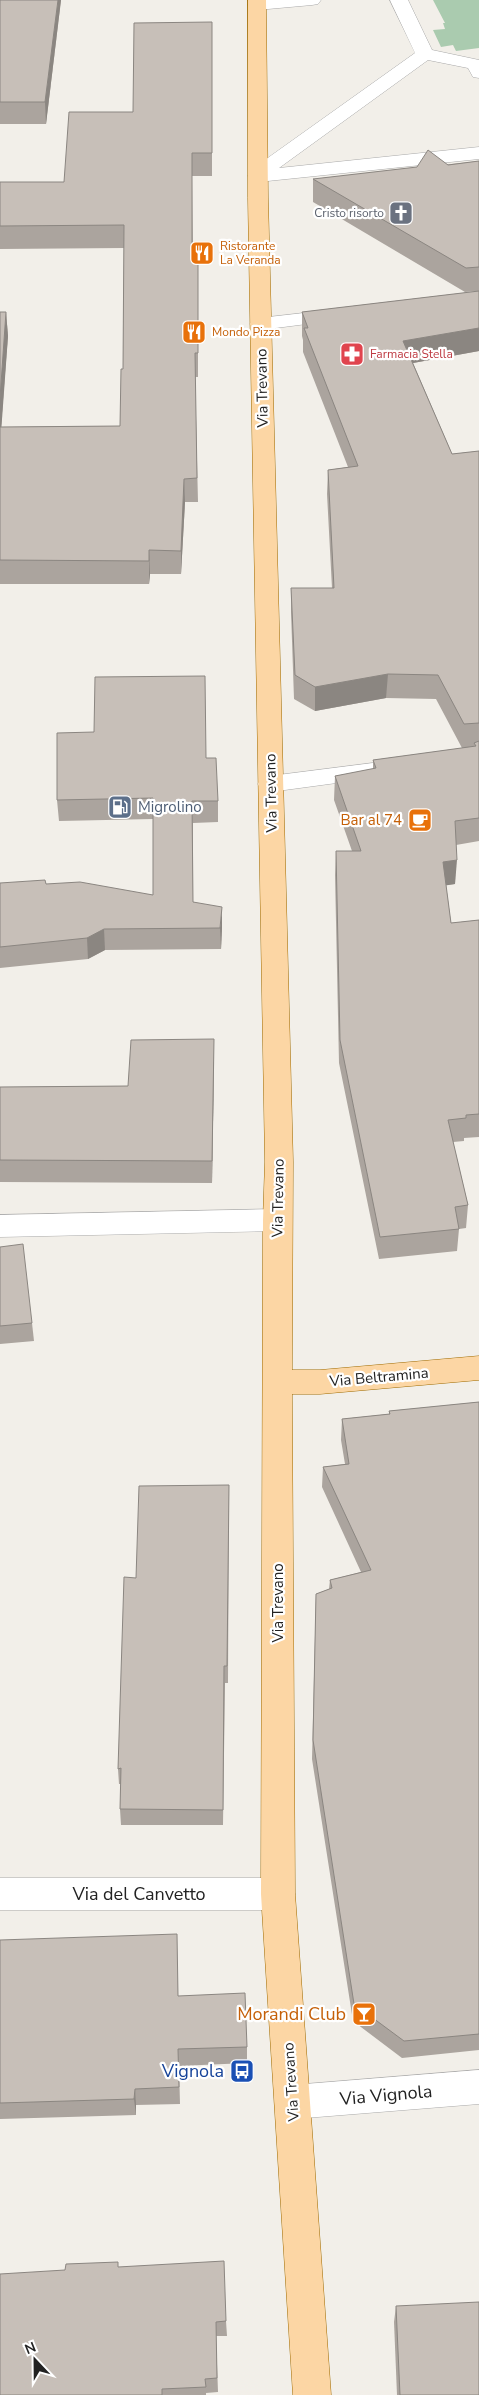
<svg xmlns="http://www.w3.org/2000/svg" width="479" height="2395" viewBox="0 0 479 2395" font-family="'Nunito Sans',sans-serif">
	<style>
		.cemetery { fill: #aacbaf }
		.lines { fill: none; stroke-linecap: round; stroke-linejoin: round }
		.minor-casing { stroke: #a9a9a9; stroke-width: 1 }
		.major-casing { stroke: #a06b00; stroke-width: 1 }
		.minor { fill: #fff; fill-rule: evenodd }
		.major { fill: #fcd6a4; fill-rule: evenodd }
		.wall { fill: #aba49e }
		.shaded-wall { fill: #8b8681 }
		.building { fill: #c7bfb8; stroke: #8b8681 }
		.labels { text-anchor: middle; stroke-width: 4.5; stroke-linejoin: round; paint-order: stroke }
		.far-worship-label { font-size: 12px; fill: #5b616d; stroke: #fff; text-anchor: end }
		.far-food-label { font-size: 12px; fill: #c56008; stroke: #fff; text-anchor: start }
		.far-health-label { font-size: 12px; fill: #be3a42; stroke: #fff; text-anchor: start }
		.street-label { font-size: 15px; fill: #222; stroke: #fff }
		.service-label { font-size: 15px; fill: #4e5e75; stroke: #fff; text-anchor: start }
		.food-label { font-size: 15px; fill: #c56008; stroke: #fff; text-anchor: end }
		.near-street-label { font-size: 18px; fill: #222; stroke: #fff }
		.near-food-label { font-size: 18px; fill: #c56008; stroke: #fff; text-anchor: end }
		.near-transit-label { font-size: 18px; fill: #164399; stroke: #fff; text-anchor: end }
	</style>
	<rect width="100%" height="100%" fill="#f2efe9"/>
	<!-- cemetery -->
	<polygon class="cemetery" points="433,0 479,0 479,48 456,51 453,45 441,47 433,30 445,29 443,23 445,23"/>
	<g class="lines">
		<!-- minor casing -->
		<g class="minor-casing">
			<g id="minor">
				<polygon points="256,0 321,0 318,4 312,5 257,10 251,9 248,5"/>
				<polygon points="390,0 408,0 432,50 479,60 479,78 473,77 468,68 428,60 279,168 479,147 479,159 258,182 251,180 248,176 251,170 415,53"/>
				<polygon points="339,309 346,311 349,315 346,319 260,330 253,328 250,324 253,320 260,318"/>
				<polygon points="373,763 381,765 385,771 381,777 270,792 261,790 258,784 261,778 270,776"/>
				<polygon points="277,1209 287,1212 291,1220 287,1228 277,1231 0,1237 0,1215"/>
				<polygon points="0,1878 278,1878 290,1883 295,1894 290,1905 278,1910 0,1910"/>
				<polygon points="479,2070 479,2104 293,2119 281,2114 276,2102 281,2090 293,2085"/>
			</g>
		</g>
		<!-- major casing -->
		<g class="major-casing">
			<polygon id="major" points="248,0 266,0 268,198 293,1162 292,1370 320,1370 479,1356 479,1380 320,1394 292,1394 295,1894 331,2395 293,2395 261,1894 263,1220 265,1162 248,198"/>
		</g>
		<!-- minor -->
		<use href="#minor" class="minor"/>
		<!-- major -->
		<use href="#major" class="major"/>
	</g>
	<!-- wall -->
	<g class="wall">
		<polygon points="0,0 61,0 46,124 0,124"/>
		<polygon points="212,22 212,176 192,176 193,252 198,275 198,377 195,377 198,502 185,502 181,574 150,574 149,584 0,584 0,312 6,312 8,336 1,427 120,426 123,369 124,248 0,249 0,182 64,182 133,112"/>
		<polygon points="479,161 479,351 413,363 452,454 479,451 479,841 456,845 455,884 446,885 451,923 479,920 479,1137 464,1138 464,1141 453,1142 468,1205 466,1228 459,1229 457,1251 379,1259 339,1063 335,875 336,851 352,851 334,800 335,776 373,769 373,760 462,748 436,699 386,698 315,711 294,699 291,612 291,588 332,588 327,494 328,470 348,467 303,352 303,340 302,336 302,312 479,291 465,292 313,202 313,179"/>
		<polygon points="206,758 218,801 218,822 193,823 193,902 222,928 221,949 105,950 88,959 0,968 0,883 46,884 153,895 153,819 59,821 57,800"/>
		<polygon points="214,1062 212,1183 0,1182 0,1087 128,1086"/>
		<polygon points="0,1247 32,1323 34,1341 0,1344"/>
		<polygon points="479,1402 479,2050 402,2058 353,2021 312,1759 316,1594 329,1589 330,1580 361,1572 322,1487 323,1467 345,1464 341,1440 342,1419 389,1414 389,1411"/>
		<polygon points="229,1485 228,1683 225,1683 223,1825 121,1825 120,1809 121,1784 119,1784 118,1769 136,1578"/>
		<polygon points="0,1940 177,1952 178,1996 247,2047 247,2063 179,2066 180,2104 136,2105 136,2115 0,2119"/>
		<polygon points="118,2267 226,2321 227,2336 216,2336 218,2392 206,2393 206,2395 0,2395 65,2270"/>
		<polygon points="396,2306 479,2395 397,2395 394,2322"/>
	</g>
	<!-- shaded-wall -->
	<g class="shaded-wall">
		<polygon points="58,0 61,0 46,124 45,102"/>
		<polygon points="6,312 8,336 0,447 0,398"/>
		<polygon points="479,328 479,351 402,365 403,341"/>
		<polygon points="184,479 185,502 181,574 181,551"/>
		<polygon points="149,550 150,574 149,584"/>
		<polygon points="388,674 386,698 315,711 315,687"/>
		<polygon points="457,860 455,884 442,886 443,862"/>
		<polygon points="222,907 222,928 221,949 220,928"/>
		<polygon points="104,929 105,950 88,959 87,938"/>
		<polygon points="214,1039 214,1062 212,1183 212,1161"/>
		<polygon points="135,2089 136,2105 136,2115 134,2099"/>
	</g>
	<!-- building -->
	<g class="building">
		<polygon points="0,0 58,0 45,102 0,102"/>
		<polygon points="212,22 212,153 192,153 192,252 198,252 198,353 195,353 197,478 184,479 181,551 149,550 149,561 0,560 0,427 120,426 121,369 123,369 124,225 0,226 0,182 64,182 69,112 133,112 134,23"/>
		<polygon points="428,150 448,165 479,161 479,267 466,268 313,179 417,167"/>
		<polygon points="479,291 479,328 403,341 452,454 479,451 479,723 464,724 438,675 388,674 315,687 295,675 291,588 334,588 328,470 358,466 304,328 308,328 302,312"/>
		<polygon points="0,312 6,312 0,398"/>
		<polygon points="205,676 206,758 216,758 218,801 192,801 193,902 222,907 220,928 104,929 87,938 0,947 0,883 45,880 46,884 80,882 153,895 153,798 57,800 57,733 94,732 95,677"/>
		<polygon points="479,741 479,818 455,821 457,860 443,862 451,923 479,920 479,1114 466,1115 466,1118 448,1120 468,1205 455,1207 459,1229 380,1237 340,1040 336,851 361,851 335,776 376,768 373,760 476,746 474,743"/>
		<polygon points="214,1039 212,1161 0,1160 0,1087 128,1086 131,1040"/>
		<polygon points="23,1244 32,1323 0,1326 0,1247"/>
		<polygon points="479,1402 479,2034 404,2041 354,2004 313,1740 316,1594 332,1588 330,1580 371,1570 323,1467 349,1464 342,1419 390,1414 389,1411"/>
		<polygon points="229,1485 227,1666 224,1666 223,1810 120,1809 121,1768 118,1769 124,1577 136,1578 139,1486"/>
		<polygon points="177,1934 178,1996 245,1993 247,2047 178,2049 179,2087 135,2089 134,2099 0,2103 0,1940"/>
		<polygon points="224,2261 226,2321 216,2322 217,2378 205,2379 206,2387 162,2389 162,2395 0,2395 0,2274 65,2270 66,2264 118,2262 118,2267"/>
		<polygon points="479,2302 479,2395 400,2395 396,2306"/>
	</g>
	<!-- icons -->
	<defs>
		<g id="church-square" transform="scale(1.25)"><rect x="-9" y="-9" width="18" height="18" rx="4" fill="#6b7280" stroke="#fff"/><path d="M-1.2-6h2.4v3.5h3.3v2.4h-3.3V6h-2.4V-.1h-3.3v-2.4h3.3Z" fill="#fff"/></g>
		<g id="restaurant-square" transform="scale(1.25)"><rect x="-9" y="-9" width="18" height="18" rx="4" fill="#e8710a" stroke="#fff"/><path d="M-5-6h1v4h1v-4h1v4h1v-4h1v5L-1.5 .5V6h-2V.5L-5-1ZM5-6V6H3V1.5H1.5Q1.5-4 5-6Z" fill="#fff"/></g>
		<g id="pharmacy-square" transform="scale(1.25)"><rect x="-9" y="-9" width="18" height="18" rx="4" fill="#e0444e" stroke="#fff"/><path d="M-2-6h4v4h4v4h-4v4h-4v-4h-4v-4h4Z" fill="#fff"/></g>
		<g id="fuel-square" transform="scale(1.25)"><rect x="-9" y="-9" width="18" height="18" rx="4" fill="#5c6f8a" stroke="#fff"/><path d="M-5.5-6h7V0h2V4h1.3V-2.5L3-4.5l.8-.8L6-3V5H2.5V1h-1V6h-7ZM-4.2-4.7v3.2H.2V-4.7Z" fill="#fff"/></g>
		<g id="cafe-square" transform="scale(1.25)"><rect x="-9" y="-9" width="18" height="18" rx="4" fill="#e8710a" stroke="#fff"/><path d="M-5.5-4.5H6V0H3Q3 3.5 0 3.5H-2.5Q-5.5 3.5-5.5 0ZM3-3.2v2h1.7v-2ZM-6 4.5H4V6H-6Z" fill="#fff"/></g>
		<g id="bar-square" transform="scale(1.25)"><rect x="-9" y="-9" width="18" height="18" rx="4" fill="#e8710a" stroke="#fff"/><path d="M-6-5H6L.8 .8V4.5H3.5V6h-7V4.5H-.8V.8Z" fill="#fff"/></g>
		<g id="bus-square" transform="scale(1.25)"><rect x="-9" y="-9" width="18" height="18" rx="4" fill="#1a4fb4" stroke="#fff"/><path d="M-5-6H5V4H4V6H2V4H-2V6H-4V4H-5ZM-3.5-4V0h7V-4ZM-3.5 1.2v1.5H-2V1.2ZM2 1.2v1.5H3.5V1.2Z" fill="#fff"/></g>
	</defs>
	<g fill-rule="evenodd">
		<use href="#church-square" x="401" y="213"/>
		<use href="#restaurant-square" x="202" y="253"/>
		<use href="#restaurant-square" x="194" y="332"/>
		<use href="#pharmacy-square" x="352" y="354"/>
		<use href="#fuel-square" x="120" y="807"/>
		<use href="#cafe-square" x="420" y="820"/>
		<use href="#bar-square" x="364" y="2014"/>
		<use href="#bus-square" x="242" y="2071"/>
	</g>
	<g class="labels">
		<!-- far-worship labels -->
		<g class="far-worship-label">
			<text x="384" y="217">Cristo risorto</text>
		</g>
		<!-- far-food labels -->
		<g class="far-food-label">
			<text x="220" y="250">Ristorante<tspan x="220" dy="14">La Veranda</tspan></text>
			<text x="212" y="336">Mondo Pizza</text>
		</g>
		<!-- far-health labels -->
		<g class="far-health-label">
			<text x="370" y="358">Farmacia Stella</text>
		</g>
		<!-- street labels -->
		<g class="street-label">
			<text transform="translate(262 388) rotate(-91)" y="5">Via Trevano</text>
			<text transform="translate(271 793) rotate(-91)" y="5">Via Trevano</text>
			<text transform="translate(278 1198) rotate(-89)" y="5">Via Trevano</text>
			<text transform="translate(379 1377) rotate(-5)" y="5">Via Beltramina</text>
			<text transform="translate(278 1603) rotate(-90)" y="5">Via Trevano</text>
			<text transform="translate(291 2082) rotate(-94)" y="5">Via Trevano</text>
		</g>
		<!-- service labels -->
		<g class="service-label">
			<text x="138" y="812">Migrolino</text>
		</g>
		<!-- food labels -->
		<g class="food-label">
			<text x="402" y="825">Bar al 74</text>
		</g>
		<!-- near-street labels -->
		<g class="near-street-label">
			<text x="139" y="1900">Via del Canvetto</text>
			<text transform="translate(386 2095) rotate(-5)" y="6">Via Vignola</text>
		</g>
		<!-- near-food labels -->
		<g class="near-food-label">
			<text x="346" y="2020">Morandi Club</text>
		</g>
		<!-- near-transit labels -->
		<g class="near-transit-label">
			<text x="224" y="2077">Vignola</text>
		</g>
	</g>
	<!-- north arrow -->
	<g transform="translate(35 2360) rotate(338)" stroke="#ffffff" stroke-width="4" paint-order="stroke">
	<path d="M0-4L9 19L0 12L-9 19Z" fill="#222222"/>
	<text y="-8" font-size="14" font-weight="bold" text-anchor="middle" fill="#222222">N</text>
	</g>
</svg>
